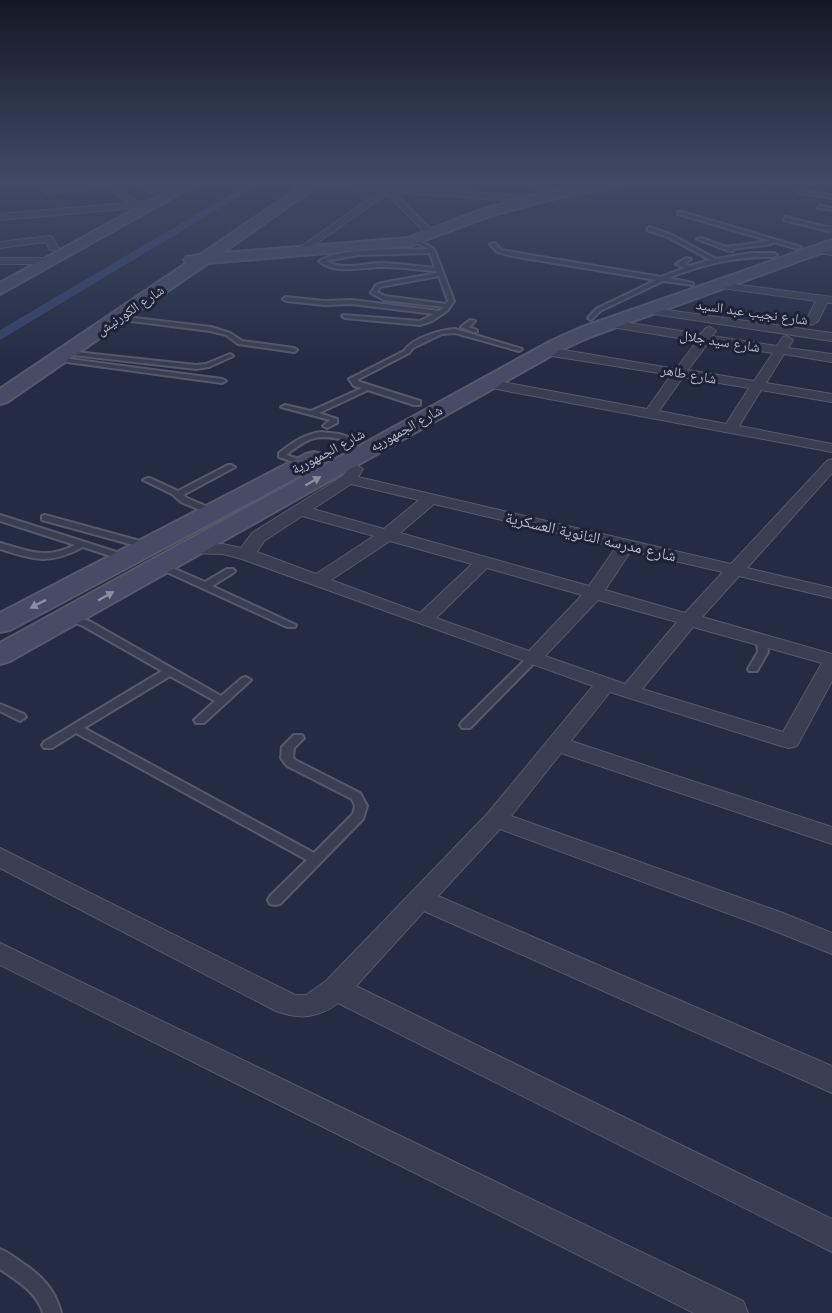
<svg xmlns="http://www.w3.org/2000/svg" width="832" height="1313" viewBox="0 0 832 1313" font-family="Quicksand,'Noto Naskh Arabic',sans-serif">
	<style>
		.lines { fill: none; stroke-linecap: round; stroke-linejoin: round }
		.canal { fill: #354169; fill-rule: evenodd }
		.lane-casing { stroke: #54596c; stroke-width: 4 }
		.street-casing { stroke: #54596c; stroke-width: 2 }
		.secondary-casing { stroke: #54596c; stroke-width: 4 }
		.lane { fill: #393f52; fill-rule: evenodd }
		.street { fill: #393f52; fill-rule: evenodd }
		.secondary { fill: #464c65; fill-rule: evenodd }
		.oneway { fill: #898ea3 }
		.labels { text-anchor: middle; stroke-width: 6; stroke-linejoin: round; paint-order: stroke }
		.far-street-label { font-size: 14px; fill: #b6bacc; stroke: #1d2337 }
		.street-label { font-size: 16px; fill: #b6bacc; stroke: #1d2337 }
	</style>
	<rect width="100%" height="100%" fill="#242c43"/>
	<g class="lines">
		<!-- canal -->
		<polygon class="canal" points="253,181 265,181 0,340 0,330"/>
		<!-- lane casing -->
		<g class="lane-casing">
			<g id="lane">
				<polygon points="805,182 809,183 805,191 832,196 832,198 800,193"/>
				<polygon points="820,206 832,208 832,210 818,208"/>
				<polygon points="678,212 682,212 801,247 798,249 773,242 771,244 733,249 733,251 729,251 697,239 702,238 726,247 770,241 678,214"/>
				<polygon points="786,217 830,228 831,229 828,231 784,220"/>
				<path d="M649,227l23,8 44,24 35,-6h23l3,2 -3,2c-38,-1 -70,7 -106,21l25,5v2l-30,-4 -63,30 -9,9 -3,-2 8,-9 60,-29 -144,-24 -15,-4 -7,-8 5,-1 6,7 11,2 149,25 24,-9 -9,-4 10,-6 5,1 -7,5 6,2 20,-6 -42,-23 -21,-7z"/>
				<path d="M417,239l17,10 20,52 -6,9 -16,11 -12,4 -75,-7 -3,-2 1,-1 77,6 14,-7 -82,-10 -28,1 -38,-4 -3,-2 3,-2 38,4 28,-1 87,11 5,-4 -60,-7 -13,-7 5,-8 6,-2 55,-10v-2c-18,-1 -35,-4 -53,-4 -20,-1 -48,9 -65,-6 24,-14 81,-11 109,-12l-13,-7zM430,253l5,15c-17,-2 -35,-4 -52,-5 -18,0 -41,8 -57,-2l32,-6zM439,276l9,25 -2,3 -61,-8 -8,-4 3,-5 5,-1z"/>
				<polygon points="118,316 211,327 230,333 242,341 294,348 297,350 294,352 238,344 226,335 210,331 116,319 115,318"/>
				<polygon points="470,320 475,321 469,327 477,330 477,332 473,332 461,327"/>
				<path d="M455,329l67,20 -3,2 -64,-18 -13,1 -29,14 -4,5 -52,27 3,2 60,19v4h-6l-46,-15 -49,23 18,6v4l-10,5 -4,-2 7,-6 -49,-13 4,-2 26,6 51,-23 -8,-2 -5,-7 2,-1 53,-27c8,-13 36,-21 51,-22z"/>
				<polygon points="66,351 196,365 206,364 230,354 233,356 209,367 196,369 64,354 64,352"/>
				<polygon points="62,358 222,379 226,381 222,383 60,361 59,360"/>
				<path d="M321,432l18,2 15,5 -4,2c-32,-7 -38,-6 -64,14l22,7v4h-3l-26,-9v-4c13,-10 25,-19 42,-21z"/>
				<polygon points="228,465 231,465 235,467 183,495 187,498 215,510 215,514 212,515 181,502 172,494 143,480 147,478 150,478 178,491"/>
				<path d="M0,515l129,41 2,2 -5,3 -43,-14c-34,18 -48,13 -83,2v-6c30,8 44,17 75,2l-75,-24z"/>
				<polygon points="45,515 151,544 153,546 148,549 42,520 42,516"/>
				<polygon points="161,563 205,582 227,569 233,569 235,571 233,573 212,586 296,625 295,627 287,627 158,568 156,566 158,564"/>
				<polygon points="69,614 91,622 221,696 242,678 246,677 251,680 204,723 196,723 194,720 215,701 170,676 84,728 314,853 353,814 355,806 352,799 287,766 281,758 282,747 294,735 302,735 304,738 294,748 293,757 295,760 360,793 367,806 363,819 280,904 275,905 270,904 268,900 270,896 307,860 76,733 52,748 44,748 42,745 44,742 162,671 83,626 65,619 64,617 65,615"/>
				<polygon points="762,640 767,643 768,652 757,671 749,671 748,669 758,652 757,643"/>
				<polygon points="532,656 537,659 536,661 470,728 462,728 460,725 462,722 528,657"/>
				<polygon points="0,704 24,714 26,717 20,721 0,711"/>
				<path d="M0,1249c8,3 14,8 21,13 20,13 34,27 40,51h-18c-6,-21 -26,-32 -43,-44z"/>
			</g>
		</g>
		<!-- street casing -->
		<g class="street-casing">
			<g id="street">
				<polygon points="102,181 111,181 138,202 157,200 161,203 157,206 0,220 0,214 128,203 106,186 47,194 43,191 47,188"/>
				<path d="M133,181c8,0 38,9 44,13l-4,3 -24,-5z"/>
				<polygon points="312,181 387,186 392,183 396,187 526,196 530,199 526,202 394,192 434,232 434,236 428,236 387,194 300,255 295,252 296,250 380,191 315,186 311,183"/>
				<polygon points="518,181 530,181 558,194 551,196"/>
				<polygon points="562,181 574,181 588,188 581,190"/>
				<polygon points="828,226 832,226 832,232 823,229"/>
				<polygon points="49,236 52,237 59,248 58,250 50,250 46,242 0,248 0,242"/>
				<polygon points="816,247 832,249 832,255 812,252 812,248"/>
				<polygon points="0,258 51,258 56,261 51,264 0,264"/>
				<polygon points="718,282 832,297 832,303 827,303 818,321 812,325 806,321 816,301 714,287 713,285"/>
				<polygon points="645,307 832,333 832,341 641,312 641,308"/>
				<path d="M609,320l92,14 5,-6 4,-1 6,4 -4,5 65,10 6,-9 4,-1 6,4 -5,8 44,6v8l-48,-8 -18,29 66,11v8l-71,-12 -22,36 93,18v8l-346,-65 -7,-4 7,-4 161,30 24,-34 -125,-20 -6,-4 6,-4 130,22 21,-28 -92,-15 -2,-2zM708,343l65,10 -19,28 -66,-11zM683,377l66,11 -23,36 -67,-13z"/>
				<path d="M832,459v14l-85,95 85,20v10l-93,-22 -37,41 130,37v27l-35,65 -8,2 -8,-2 -171,-54 -39,49 261,86v17l-271,-91 -50,63 272,97 49,20v21l-67,-27 -265,-98 -62,67 394,170v27l-408,-182 -68,75 476,233v33l-494,-249c-20,15 -38,17 -62,8l-276,-143v-20l295,147h11l20,-14 162,-168 105,-127 -351,-127 -19,-5 -35,-1 -3,-4 3,-4 35,-1 18,4 11,-15 91,-57 7,-10 5,-2 8,5 -5,8 373,87 96,-103zM351,484l68,16 -35,29 -71,-20zM434,504l182,43 -27,39 -189,-53zM302,516l72,20 -58,38 -59,-22 7,-11zM390,541l82,23 -52,49 -89,-33zM631,551l92,21 -38,41 -80,-23zM487,568l95,27 -53,56 -93,-33zM598,600l79,22 -52,62 -80,-28zM693,627l129,36 -39,69 -141,-43z"/>
				<polygon points="0,943 743,1301 748,1313 694,1313 0,965"/>
			</g>
		</g>
		<!-- secondary casing -->
		<g class="secondary-casing">
			<g id="secondary">
				<polygon points="186,181 202,181 0,294 0,283"/>
				<polygon points="309,181 324,181 222,253 408,238 483,209 549,191 600,181 626,181 624,184 556,198 493,215 410,246 208,263 7,402 0,404 0,389 187,263 184,260 187,257 200,255"/>
				<polygon points="832,240 832,249 592,336 563,349 10,661 0,664 0,643 551,341 580,328"/>
				<polygon points="314,452 322,454 325,459 322,464 10,630 0,632 0,613 306,454"/>
			</g>
		</g>
		<!-- lane -->
		<use href="#lane" class="lane"/>
		<!-- street -->
		<use href="#street" class="street"/>
		<!-- secondary -->
		<use href="#secondary" class="secondary"/>
	</g>
	<!-- one-way arrows -->
	<defs><path id="oneway-solid" d="M-6-.8H1V-3.2L6.5 0L1 3.2V.8H-6Z" transform="scale(1.5)"/></defs>
	<g class="oneway">
		<use href="#oneway-solid" transform="translate(313 481) rotate(-30)"/>
		<use href="#oneway-solid" transform="translate(106 596) rotate(-29)"/>
		<use href="#oneway-solid" transform="translate(38 604) rotate(153)"/>
	</g>
	<!-- sky -->
	<linearGradient id="sky" x2="0" y2="1"><stop stop-color="#141825"/><stop offset="0.5" stop-color="#3f4b66"/><stop offset="1" stop-color="#3f4b66" stop-opacity="0"/></linearGradient>
	<rect width="832" height="365" fill="url(#sky)"/>
	<g class="labels">
		<!-- far-street labels -->
		<g class="far-street-label">
			<text transform="translate(130 310) rotate(-34)" y="5">شارع الكورنيش</text>
			<text transform="translate(752 312) rotate(8)" y="5">شارع نجيب عبد السيد</text>
			<text transform="translate(720 341) rotate(9)" y="5">شارع سيد جلال</text>
			<text transform="translate(689 374) rotate(10)" y="5">شارع طاهر</text>
			<text transform="translate(406 428) rotate(-29)" y="5">شارع الجمهوريه</text>
			<text transform="translate(328 451) rotate(-28)" y="5">شارع الجمهورية</text>
		</g>
		<!-- street labels -->
		<g class="street-label">
			<text transform="translate(591 536) rotate(13)" y="6">شارع مدرسه الثانوية العسكرية</text>
		</g>
	</g>
</svg>
